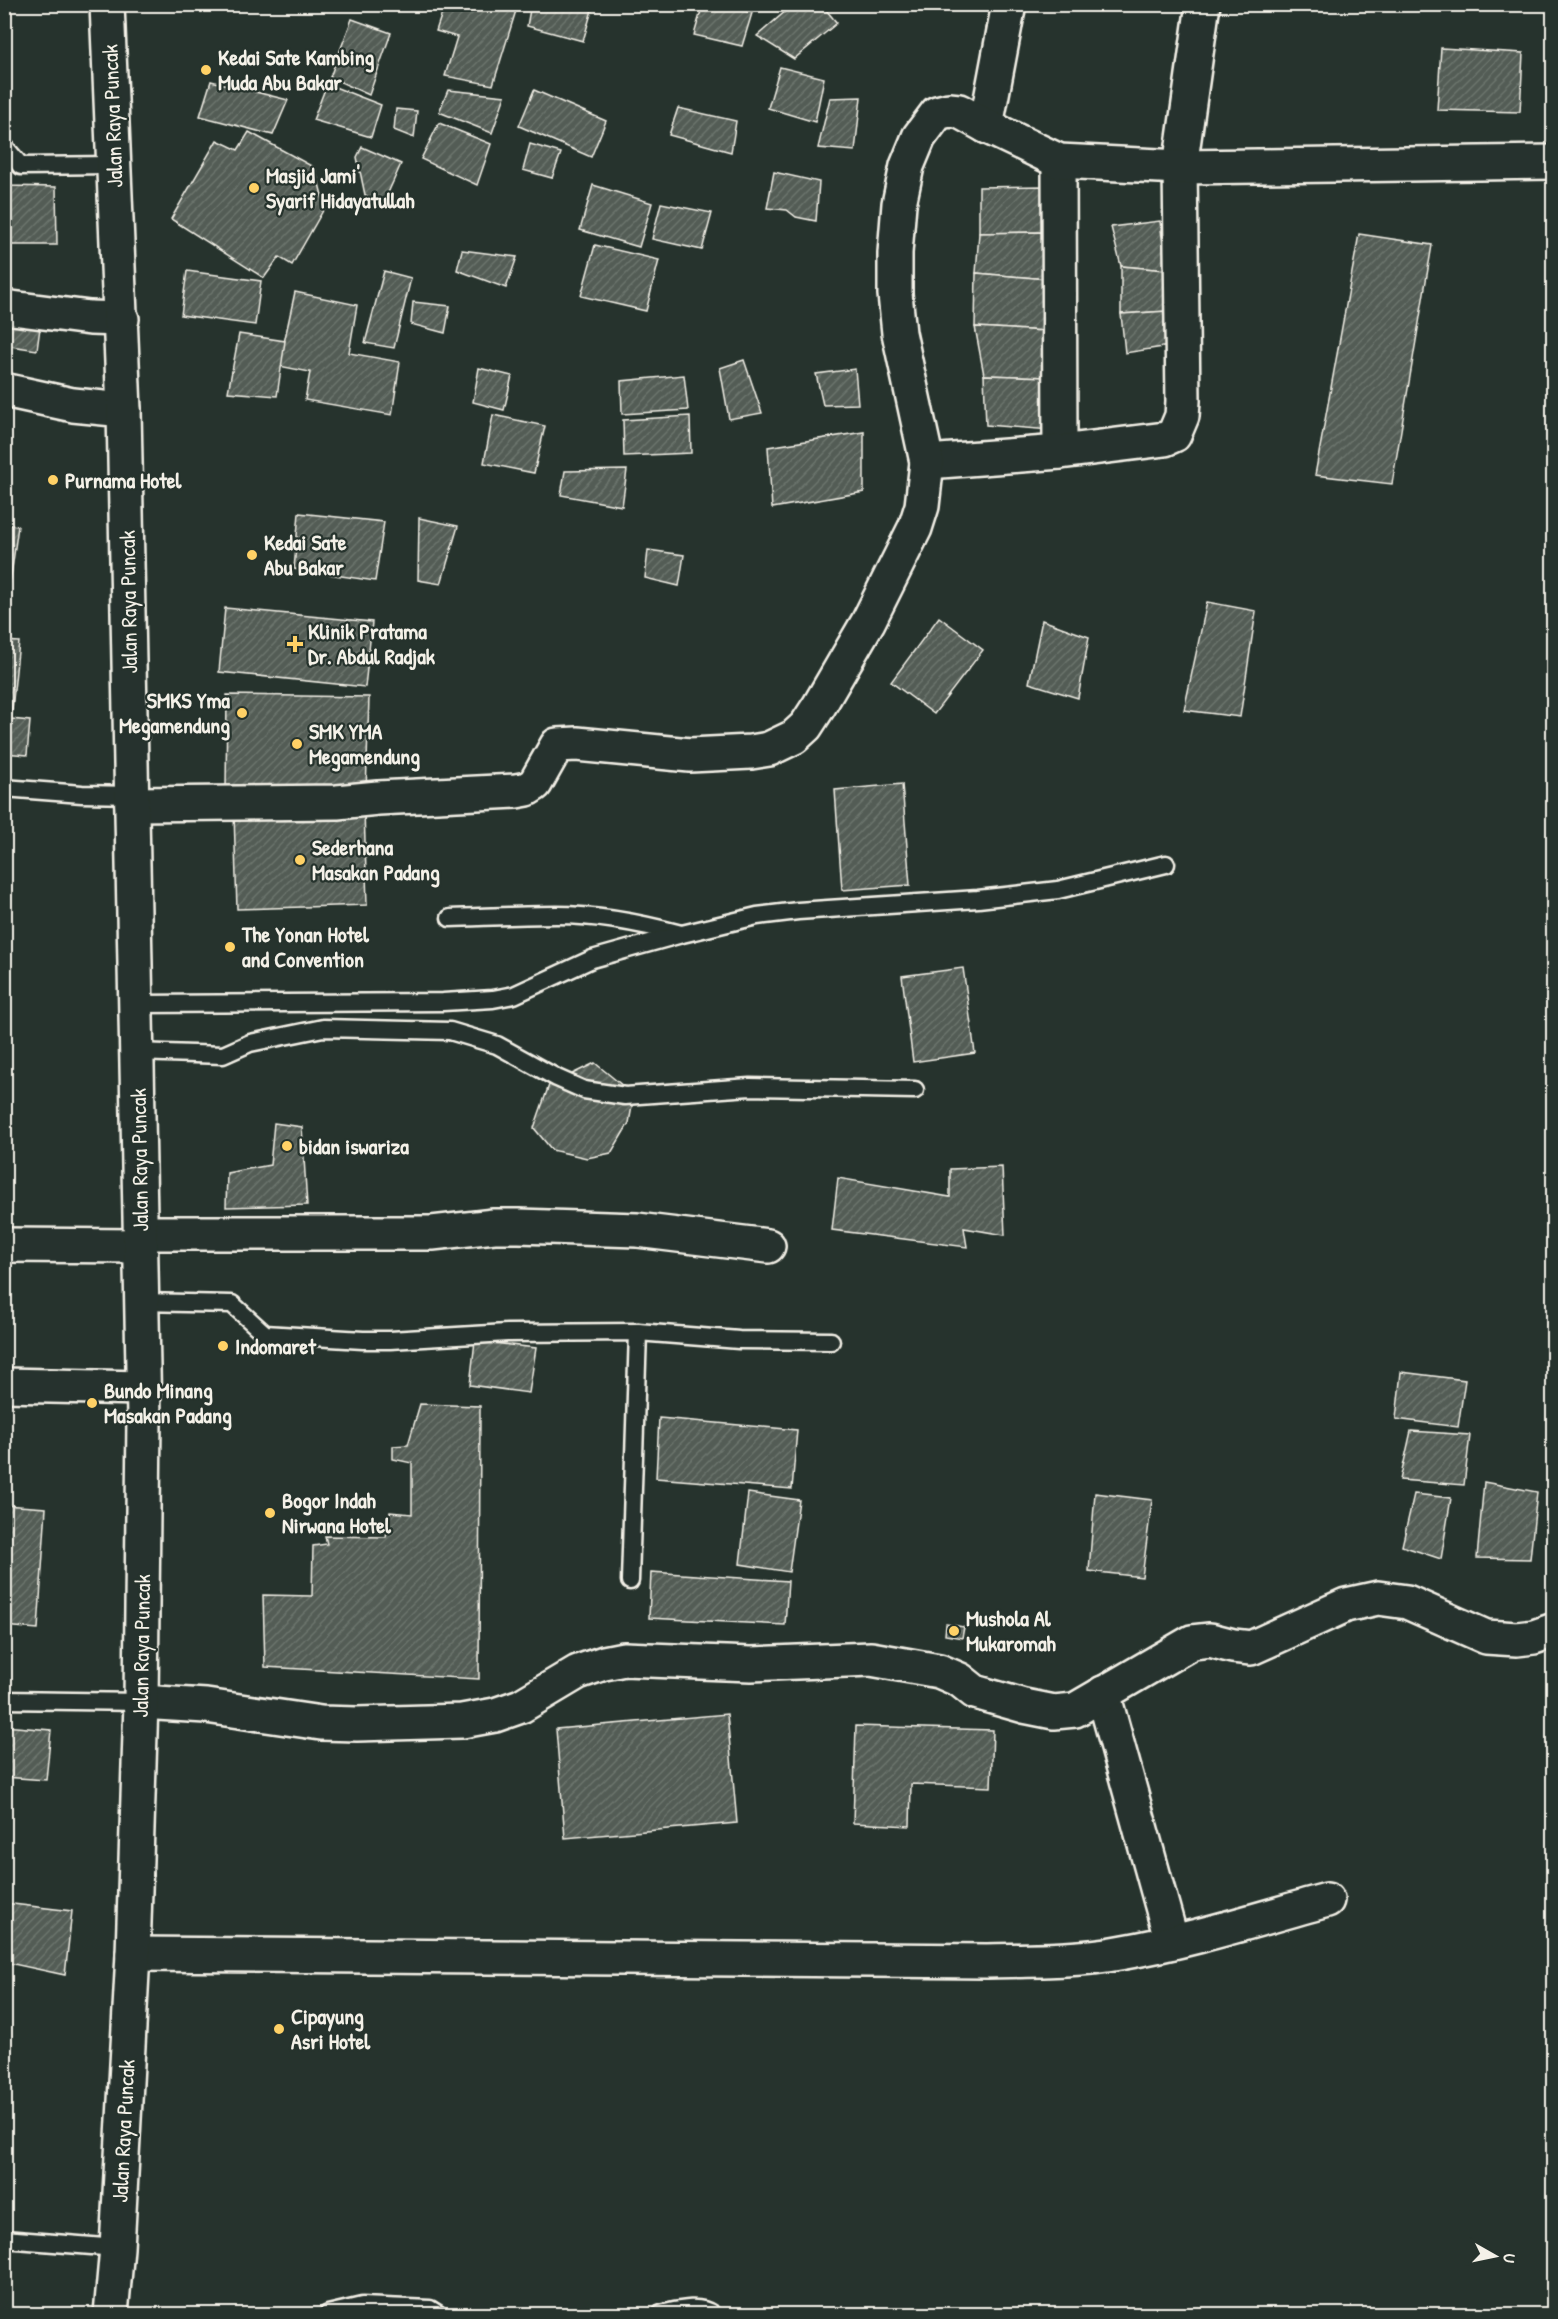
<svg xmlns="http://www.w3.org/2000/svg" width="1558" height="2319" viewBox="0 0 1558 2319" font-family="'Patrick Hand',sans-serif">
	<style>
		.building { fill: url(#building-hatch); stroke: #f4f1e8; stroke-width: 1.5 }
		.lines { fill: none; stroke-linecap: round; stroke-linejoin: round }
		.lane-casing { stroke: #f4f1e8; stroke-width: 21 }
		.street-casing { stroke: #f4f1e8; stroke-width: 38 }
		.highway-casing { stroke: #f4f1e8; stroke-width: 38 }
		.lane { stroke: #26332d; stroke-width: 16 }
		.street { stroke: #26332d; stroke-width: 33 }
		.highway { stroke: #26332d; stroke-width: 33 }
		.poi-dot { fill: #ffd166; stroke: #26332d; stroke-width: 2 }
		.labels { text-anchor: middle; stroke-width: 4.5; stroke-linejoin: round; paint-order: stroke }
		.poi-label { font-size: 22px; font-weight: bold; fill: #f4f1e8; stroke: #26332d; text-anchor: start }
		.street-label { font-size: 22px; fill: #f4f1e8; stroke: #26332d }
	</style>
	<defs>
		<pattern id="building-hatch" width="6" height="6" patternUnits="userSpaceOnUse" patternTransform="scale(1.5)"><rect width="6" height="6" fill="#525c55"/><path d="M-1 1l2-2M0 6l6-6M5 7l2-2" fill="none" stroke="#6c746d"/></pattern>
	</defs>
	<rect width="100%" height="100%" fill="#26332d"/>
	<filter id="ink" filterUnits="userSpaceOnUse"><feTurbulence type="fractalNoise" baseFrequency=".0167" numOctaves="2"/><feDisplacementMap in="SourceGraphic" scale="12" xChannelSelector="R" yChannelSelector="G"/><feConvolveMatrix kernelMatrix="1 2 1 2 8 2 1 2 1" color-interpolation-filters="sRGB"/></filter>
	<g filter="url(#ink)">
		<!-- building -->
		<g class="building">
			<polygon points="445,4 518,4 493,85 445,76 457,37 436,31"/>
			<polygon points="531,4 558,4 592,10 583,41 527,26"/>
			<polygon points="703,4 717,4 752,13 742,46 694,35"/>
			<polygon points="794,4 821,4 837,23 794,59 757,36"/>
			<polygon points="352,19 391,33 369,95 330,77"/>
			<polygon points="1441,48 1523,53 1520,112 1437,110"/>
			<polygon points="780,67 824,78 815,122 768,108"/>
			<polygon points="211,81 288,100 273,135 200,116"/>
			<polygon points="327,84 381,105 371,137 313,120"/>
			<polygon points="448,90 505,96 492,133 439,112"/>
			<polygon points="534,90 606,121 591,157 519,126"/>
			<polygon points="861,97 855,151 818,148 830,98"/>
			<polygon points="678,108 736,121 731,152 669,135"/>
			<polygon points="396,109 417,111 414,138 394,130"/>
			<polygon points="439,123 491,144 477,185 421,159"/>
			<polygon points="249,132 315,168 325,207 292,265 279,257 264,278 171,219 217,140 238,150"/>
			<polygon points="530,144 561,153 552,178 523,170"/>
			<polygon points="362,147 401,164 383,204 365,195 357,157"/>
			<polygon points="4,165 7,186 56,187 57,245 4,245"/>
			<polygon points="774,172 819,182 816,221 796,217 787,210 767,208"/>
			<polygon points="593,185 652,203 639,247 580,230"/>
			<polygon points="1045,186 1046,232 979,233 979,187"/>
			<polygon points="661,203 712,213 702,250 652,239"/>
			<polygon points="1160,221 1166,270 1121,266 1111,227"/>
			<polygon points="1046,232 1046,279 976,273 979,233"/>
			<polygon points="1359,234 1432,245 1392,484 1315,475"/>
			<polygon points="595,245 659,260 646,311 581,296"/>
			<polygon points="462,250 517,257 506,288 457,270"/>
			<polygon points="1121,266 1166,270 1168,311 1121,314"/>
			<polygon points="187,271 261,281 255,325 181,315"/>
			<polygon points="384,271 411,278 394,348 365,343"/>
			<polygon points="976,273 1046,279 1046,331 975,327"/>
			<polygon points="295,292 357,305 349,353 400,362 392,415 305,400 310,372 279,366"/>
			<polygon points="413,302 450,306 445,333 411,324"/>
			<polygon points="4,310 42,313 37,350 4,345"/>
			<polygon points="1168,311 1169,346 1125,353 1121,314"/>
			<polygon points="975,327 1046,331 1047,377 984,375"/>
			<polygon points="239,334 285,341 277,396 228,392"/>
			<polygon points="744,360 762,413 729,419 720,368"/>
			<polygon points="479,368 512,376 504,410 473,402"/>
			<polygon points="855,369 858,404 823,405 816,374"/>
			<polygon points="684,375 688,410 622,414 621,381"/>
			<polygon points="984,375 1047,377 1051,430 986,425"/>
			<polygon points="493,415 545,426 534,473 484,463"/>
			<polygon points="690,416 691,453 624,456 623,420"/>
			<polygon points="864,432 864,492 772,508 768,447"/>
			<polygon points="627,470 622,506 561,495 565,471"/>
			<polygon points="299,513 384,522 375,581 294,569"/>
			<polygon points="419,518 458,526 441,584 418,580"/>
			<polygon points="4,524 18,526 10,583 4,583"/>
			<polygon points="648,550 684,555 679,586 645,578"/>
			<polygon points="1207,602 1256,611 1240,717 1184,710"/>
			<polygon points="225,608 372,622 365,687 219,672"/>
			<polygon points="939,617 983,650 934,714 891,682"/>
			<polygon points="1042,620 1089,637 1078,698 1029,683"/>
			<polygon points="4,641 19,642 11,719 30,721 27,755 4,753"/>
			<polygon points="227,695 369,697 366,793 226,790"/>
			<polygon points="902,784 910,885 842,890 835,790"/>
			<polygon points="364,810 367,905 237,909 234,814"/>
			<polygon points="963,968 975,1053 913,1062 902,976"/>
			<polygon points="595,1063 634,1095 629,1123 611,1153 587,1158 552,1150 534,1128 549,1085"/>
			<polygon points="274,1123 302,1127 307,1205 226,1207 227,1173 270,1165"/>
			<polygon points="1002,1167 1005,1235 964,1228 967,1247 832,1230 838,1178 950,1197 950,1169"/>
			<polygon points="475,1341 536,1348 529,1393 470,1385"/>
			<polygon points="1401,1372 1465,1380 1458,1427 1396,1419"/>
			<polygon points="420,1404 480,1406 479,1679 265,1667 263,1595 312,1596 313,1546 327,1544 325,1536 386,1537 390,1512 412,1514 412,1463 393,1459 393,1446 408,1445"/>
			<polygon points="659,1418 797,1430 792,1489 656,1478"/>
			<polygon points="1411,1431 1470,1435 1464,1485 1400,1480"/>
			<polygon points="1484,1482 1537,1492 1530,1559 1477,1558"/>
			<polygon points="748,1493 799,1500 789,1572 740,1564"/>
			<polygon points="1095,1493 1152,1500 1142,1577 1089,1571"/>
			<polygon points="1414,1494 1451,1498 1441,1559 1402,1546"/>
			<polygon points="4,1505 46,1508 38,1629 4,1626"/>
			<polygon points="651,1572 788,1581 785,1625 649,1618"/>
			<polygon points="946,1624 964,1627 962,1638 945,1635"/>
			<polygon points="727,1714 737,1823 565,1838 556,1729"/>
			<polygon points="4,1726 51,1730 46,1780 4,1777"/>
			<polygon points="856,1726 993,1730 991,1787 911,1784 910,1826 853,1823"/>
			<polygon points="4,1903 72,1911 65,1975 4,1962"/>
		</g>
		<g class="lines">
			<!-- lane casing -->
			<g class="lane-casing">
				<g id="lane">
					<polyline points="4,146 21,166 113,165"/>
					<polyline points="4,788 82,794 132,795"/>
					<path d="M450,918c35,-1 71,-3 107,-3 42,0 83,8 124,19"/>
					<polyline points="136,1004 443,1002 493,999 514,995 592,959 682,934 757,916 798,911 978,899 1058,890 1166,864"/>
					<polyline points="136,1052 223,1055 250,1043 323,1028 450,1031 497,1045 557,1078 584,1090 625,1096 750,1087 915,1090"/>
					<polyline points="141,1302 232,1304 265,1334 363,1340 390,1340 507,1333 638,1332 739,1340 831,1341"/>
					<polyline points="630,1581 638,1332"/>
					<polyline points="4,1700 141,1702"/>
					<polyline points="4,2239 117,2248"/>
					<polyline points="328,2314 362,2306 430,2309 438,2314"/>
					<path d="M661,2314c15,-3 37,-10 51,0"/>
				</g>
			</g>
			<!-- street casing -->
			<g class="street-casing">
				<g id="street">
					<polyline points="986,126 1009,4"/>
					<polyline points="1059,161 1060,452"/>
					<polyline points="4,307 90,318 122,319"/>
					<polyline points="4,390 73,405 124,410"/>
					<polyline points="927,462 1060,452 1165,439 1174,435 1182,416 1183,401 1180,167 1203,4"/>
					<polyline points="132,804 337,802 378,798 516,791 527,789 535,784 557,745 577,744 690,755 751,752 769,749 794,737 806,726 819,706 868,622 915,528 922,506 927,462 899,333 895,294 895,253 899,204 907,166 919,137 937,113 949,110 959,111 986,126 1059,161 1180,167 1554,162"/>
					<polyline points="140,1233 432,1233 494,1226 519,1226 637,1230 768,1246"/>
					<polyline points="4,1245 141,1246"/>
					<polyline points="4,1385 143,1388"/>
					<polyline points="1103,1693 1172,1942"/>
					<polyline points="141,1702 206,1706 321,1723 357,1724 462,1721 495,1715 521,1706 578,1672 604,1663 624,1659 751,1664 871,1659 939,1671 960,1680 975,1692 1024,1706 1054,1712 1075,1710 1192,1642 1210,1640 1233,1646 1251,1648 1346,1605 1378,1598 1407,1602 1486,1637 1517,1639 1534,1637 1554,1630"/>
					<path d="M133,1954l854,7c44,-1 89,0 132,-8 71,-12 139,-34 208,-53"/>
				</g>
			</g>
			<!-- highway casing -->
			<g class="highway-casing">
				<polyline id="highway" points="107,4 124,410 144,1418 141,1702 133,1954 117,2248 111,2314"/>
			</g>
			<!-- lane -->
			<use href="#lane" class="lane"/>
			<!-- street -->
			<use href="#street" class="street"/>
			<!-- highway -->
			<use href="#highway" class="highway"/>
		</g>
	</g>
	<!-- markers -->
	<g class="poi-dot">
		<circle cx="206" cy="70" r="6"/>
		<circle cx="254" cy="188" r="6"/>
		<circle cx="53" cy="480" r="6"/>
		<circle cx="252" cy="555" r="6"/>
		<path d="M292 635h6v6h6v6h-6v6h-6v-6h-6v-6h6z"/>
		<circle cx="242" cy="713" r="6"/>
		<circle cx="297" cy="744" r="6"/>
		<circle cx="300" cy="860" r="6"/>
		<circle cx="230" cy="947" r="6"/>
		<circle cx="287" cy="1146" r="6"/>
		<circle cx="223" cy="1346" r="6"/>
		<circle cx="92" cy="1403" r="6"/>
		<circle cx="270" cy="1513" r="6"/>
		<circle cx="954" cy="1631" r="6"/>
		<circle cx="279" cy="2029" r="6"/>
	</g>
	<g class="labels">
		<!-- poi labels -->
		<g class="poi-label">
			<text x="218" y="65">Kedai Sate Kambing<tspan x="218" dy="25">Muda Abu Bakar</tspan></text>
			<text x="266" y="183">Masjid Jami'<tspan x="266" dy="25">Syarif Hidayatullah</tspan></text>
			<text x="65" y="488">Purnama Hotel</text>
			<text x="264" y="550">Kedai Sate<tspan x="264" dy="25">Abu Bakar</tspan></text>
			<text x="308" y="639">Klinik Pratama<tspan x="308" dy="25">Dr. Abdul Radjak</tspan></text>
			<text x="230" y="708" text-anchor="end">SMKS Yma<tspan x="230" dy="25">Megamendung</tspan></text>
			<text x="309" y="739">SMK YMA<tspan x="309" dy="25">Megamendung</tspan></text>
			<text x="312" y="855">Sederhana<tspan x="312" dy="25">Masakan Padang</tspan></text>
			<text x="242" y="942">The Yonan Hotel<tspan x="242" dy="25">and Convention</tspan></text>
			<text x="299" y="1154">bidan iswariza</text>
			<text x="235" y="1354">Indomaret</text>
			<text x="104" y="1398">Bundo Minang<tspan x="104" dy="25">Masakan Padang</tspan></text>
			<text x="282" y="1508">Bogor Indah<tspan x="282" dy="25">Nirwana Hotel</tspan></text>
			<text x="966" y="1626">Mushola Al<tspan x="966" dy="25">Mukaromah</tspan></text>
			<text x="291" y="2024">Cipayung<tspan x="291" dy="25">Asri Hotel</tspan></text>
		</g>
		<!-- street labels -->
		<g class="street-label">
			<text transform="translate(112 116) rotate(-92)" y="8">Jalan Raya Puncak</text>
			<text transform="translate(128 602) rotate(-91)" y="8">Jalan Raya Puncak</text>
			<text transform="translate(139 1160) rotate(-91)" y="8">Jalan Raya Puncak</text>
			<text transform="translate(141 1646) rotate(-89)" y="8">Jalan Raya Puncak</text>
			<text transform="translate(123 2131) rotate(-87)" y="8">Jalan Raya Puncak</text>
		</g>
	</g>
	<!-- margin -->
	<rect width="1558" height="2319" fill="none" stroke="#26332d" stroke-width="24"/>
	<rect x="12" y="12" width="1534" height="2295" fill="none" stroke="#f4f1e8" stroke-width="2" filter="url(#ink)"/>
	<!-- north arrow -->
	<g transform="translate(1495 2256) rotate(99)" stroke="#26332d" stroke-width="4.5" paint-order="stroke">
	<path d="M0-4.5L10 22L0 15L-10 22Z" fill="#f4f1e8"/>
	<text y="-9" font-size="16" font-weight="bold" text-anchor="middle" fill="#f4f1e8">U</text>
	</g>
</svg>
